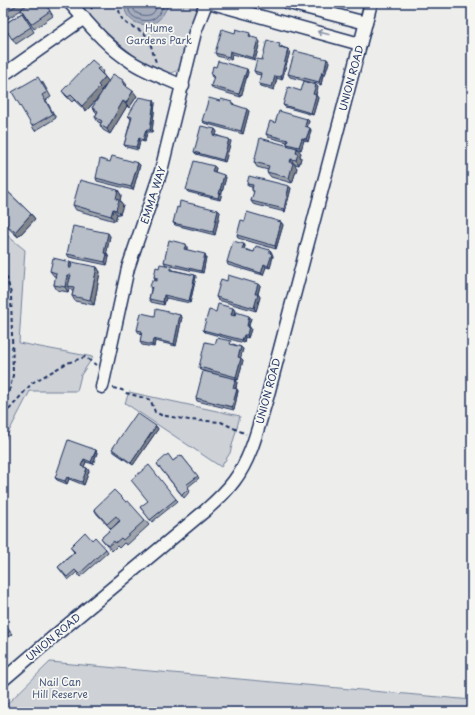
<svg xmlns="http://www.w3.org/2000/svg" width="475" height="715" viewBox="0 0 475 715" font-family="'Playpen Sans',sans-serif">
	<style>
		.green { fill: #ced2d7; stroke: #74809a }
		.water { fill: #a5acbc; stroke: #6e7a96 }
		.lines { fill: none; stroke-linecap: round; stroke-linejoin: round }
		.shore { stroke: #526184; stroke-width: 1 }
		.minor-casing { stroke: #1b2f5e; stroke-width: 15 }
		.path { stroke: #1b2f5e; stroke-width: 2; stroke-dasharray: 4 3; stroke-linecap: butt }
		.minor { stroke: #f6f6f2; stroke-width: 12 }
		.wall { fill: #9fa4ac; stroke: #1b2f5e; fill-rule: evenodd }
		.shaded-wall { fill: #82868c; stroke: #1b2f5e }
		.building { fill: #b9bfc8; stroke: #1b2f5e }
		.oneway { stroke: #8892a8 }
		.labels { text-anchor: middle; stroke-width: 3.5; stroke-linejoin: round; paint-order: stroke }
		.park-label { font-size: 10px; fill: #48587c; stroke: #f6f6f2 }
		.street-label { font-size: 10px; fill: #1b2f5e; stroke: #f6f6f2 }
	</style>
	<rect width="100%" height="100%" fill="#edeeec"/>
	<filter id="ink" filterUnits="userSpaceOnUse"><feTurbulence type="fractalNoise" baseFrequency=".025" numOctaves="2"/><feDisplacementMap in="SourceGraphic" scale="8" xChannelSelector="R" yChannelSelector="G"/><feConvolveMatrix kernelMatrix="1 2 1 2 8 2 1 2 1" color-interpolation-filters="sRGB"/></filter>
	<g filter="url(#ink)">
		<!-- green -->
		<g class="green">
			<path d="M77,3h125l-20,62c-3,4 -7,8 -12,8 -23,0 -78,-52 -93,-70z"/>
			<polygon points="3,232 25,250 19,343 93,357 81,375 77,391 30,391 3,443"/>
			<polygon points="129,392 240,416 230,453 221,467 125,403"/>
			<polygon points="50,662 472,700 472,712 3,712 3,708"/>
		</g>
		<!-- water -->
		<path class="water" d="M125,3h44c-2,5 -7,15 -12,18 -13,9 -35,0 -32,-18z"/>
		<g class="lines">
			<!-- shore -->
			<g class="shore">
				<path d="M129,3c0,1 0,6 0,7 2,10 20,14 27,7 4,-3 6,-10 9,-14"/>
				<path d="M134,3c0,2 0,5 0,7 2,5 13,7 18,4 3,-2 5,-8 7,-11"/>
			</g>
			<!-- minor casing -->
			<g class="minor-casing">
				<g id="minor">
					<path d="M70,3c18,20 36,43 60,58 16,11 35,17 53,25"/>
					<polyline points="212,3 360,44"/>
					<polyline points="289,3 366,23"/>
					<polyline points="3,75 84,18"/>
					<polyline points="102,387 128,268 161,171 195,32 206,3"/>
					<path d="M3,680l55,-47 148,-123c10,-9 20,-18 28,-29 18,-24 24,-54 33,-83l104,-395"/>
				</g>
			</g>
			<!-- path -->
			<g class="path">
				<path d="M119,3c-2,27 21,21 29,35 3,5 5,17 8,24"/>
				<polyline points="91,9 94,3"/>
				<polyline points="3,263 11,294 13,375 9,392 3,402"/>
				<polyline points="113,388 122,390 126,393 148,399 151,401 155,412 161,415 189,420 221,422 246,434"/>
				<polyline points="3,413 7,412 32,383 67,363 85,357 96,365"/>
			</g>
			<!-- minor -->
			<use href="#minor" class="minor"/>
		</g>
		<!-- wall -->
		<g class="wall">
			<polygon points="4,3 45,3 53,16 34,29 21,10 7,19 3,13"/>
			<polygon points="22,13 34,32 16,44 3,25"/>
			<polygon points="235,33 251,35 251,37 260,42 255,60 232,54 231,60 217,56 215,53"/>
			<polygon points="282,46 282,47 288,49 290,51 282,80 277,78 274,90 261,86 259,84 261,75 256,74 254,71 262,60"/>
			<polygon points="327,59 329,62 325,75 323,75 321,85 290,77 288,74"/>
			<path d="M100,67l3,5 -1,1 6,8 19,4 -1,1 2,2 9,8 -8,12 -2,-2 -17,28 -7,-4 -3,-5 1,-2 -3,-1 -3,-5 2,-4 -5,-5 8,-12 -14,15 -12,-11 -2,2 -6,-6 -4,-5zM106,84l-4,7 -1,-1z"/>
			<polygon points="216,67 248,72 241,97 213,89 211,86 214,78 212,77 211,75"/>
			<polygon points="42,81 51,97 46,100 56,118 35,131 32,126"/>
			<polygon points="318,87 316,95 318,98 313,115 285,107 283,105 301,91"/>
			<polygon points="154,100 155,103 152,132 147,132 145,142 140,141 138,150 126,147 124,145 131,119 128,116"/>
			<polygon points="220,101 232,102 234,104 234,105 249,111 243,134 204,123 202,121"/>
			<polygon points="307,119 309,121 307,127 311,130 308,142 304,140 301,150 297,149 301,153 300,156 301,158 299,165 294,164 294,165 297,168 292,183 271,177 267,172 268,170 257,167 254,162 288,146 287,144 287,142 268,137 266,134 275,123"/>
			<polygon points="215,129 217,132 216,135 231,141 225,162 196,154 194,152"/>
			<polygon points="110,162 138,163 140,165 133,190 97,181 96,178"/>
			<polygon points="216,168 215,172 226,177 220,200 188,192 186,190"/>
			<polygon points="247,184 291,188 285,212 253,204 251,201 254,193 252,190 252,187 248,186"/>
			<polygon points="3,187 31,214 35,219 18,237 3,223"/>
			<polygon points="118,190 121,195 120,201 123,205 120,214 117,214 115,221 76,210 73,205"/>
			<polygon points="179,208 218,210 220,212 215,235 175,225 173,223"/>
			<polygon points="281,222 283,225 276,249 238,238 237,235"/>
			<polygon points="110,236 106,254 109,257 107,265 69,257 67,254"/>
			<polygon points="244,244 245,246 244,249 254,252 270,250 272,253 272,254 273,256 270,268 266,267 263,275 228,265 227,262"/>
			<polygon points="187,247 187,250 206,257 203,273 166,265 164,262"/>
			<polygon points="72,264 97,267 100,272 94,305 75,301 72,296 73,291 72,291 69,287 68,292 57,290 54,285 56,277 54,276 50,271"/>
			<polygon points="159,268 173,269 173,270 195,275 196,277 190,303 166,298 164,305 151,302 149,299 151,289 150,287 157,281 157,280 155,279 154,277"/>
			<polygon points="227,281 260,286 258,294 260,297 256,311 218,300 216,297"/>
			<polygon points="233,308 235,311 234,316 251,318 249,326 251,329 248,338 245,337 244,343 205,332 203,330 216,312"/>
			<polygon points="180,315 182,317 176,346 155,341 154,347 142,345 140,342 142,334 139,333 137,330 155,316"/>
			<polygon points="233,344 241,347 243,349 240,358 243,360 238,380 200,370 199,367"/>
			<polygon points="236,379 237,382 236,389 237,389 238,391 234,410 197,401 196,398"/>
			<polygon points="156,426 158,429 133,465 114,452 112,449"/>
			<polygon points="96,450 97,453 93,464 86,462 84,467 87,468 89,471 84,485 69,479 67,484 57,480 55,478"/>
			<polygon points="181,455 199,478 188,487 190,491 184,498 157,464 173,461"/>
			<polygon points="176,499 178,501 152,522 140,507"/>
			<polygon points="126,502 145,520 149,525 127,545 124,543 119,548 117,546 112,551 105,543 101,538 120,522 119,521 111,529 97,514 94,509"/>
			<polygon points="92,540 106,549 108,552 80,577 77,572 68,580 58,567 74,552 70,547"/>
			<polygon points="3,616 6,619 3,622"/>
			<polygon points="3,623 12,634 3,641"/>
		</g>
		<!-- shaded-wall -->
		<g class="shaded-wall">
			<polygon points="258,39 260,42 255,60 253,58"/>
			<polygon points="288,49 290,51 282,80 281,77"/>
			<polygon points="230,51 232,54 231,60 229,57"/>
			<polygon points="327,59 329,62 325,75 324,73"/>
			<polygon points="247,69 248,72 241,97 239,94"/>
			<polygon points="322,72 323,75 321,85 319,82"/>
			<polygon points="275,76 277,78 274,90 272,87"/>
			<polygon points="105,77 109,82 101,90 103,92 86,111 82,106 98,85"/>
			<polygon points="123,80 127,85 126,86 128,88 124,85 122,82"/>
			<polygon points="316,85 318,87 315,97 313,94"/>
			<polygon points="133,91 137,96 129,108 126,103"/>
			<polygon points="316,95 318,98 313,115 311,113"/>
			<polygon points="154,100 155,103 152,132 150,130"/>
			<polygon points="123,101 127,106 110,134 107,129"/>
			<polygon points="247,109 249,111 243,134 241,131"/>
			<polygon points="307,119 309,121 307,129 305,126"/>
			<polygon points="310,128 311,130 308,142 306,139"/>
			<polygon points="215,129 217,132 215,137 213,135"/>
			<polygon points="146,130 147,132 145,142 143,140"/>
			<polygon points="139,138 140,141 138,150 136,147"/>
			<polygon points="302,138 304,140 301,150 299,147"/>
			<polygon points="229,139 231,141 225,162 223,160"/>
			<polygon points="297,148 301,153 300,156 301,158 299,165 296,160 296,153"/>
			<polygon points="291,159 297,168 292,183 289,178"/>
			<polygon points="138,163 140,165 133,190 131,187"/>
			<polygon points="214,166 216,168 214,174 212,171"/>
			<polygon points="224,175 226,177 220,200 218,198"/>
			<polygon points="289,186 291,188 285,212 284,209"/>
			<polygon points="118,190 121,195 120,201 123,205 120,214 116,210 116,199"/>
			<polygon points="113,209 117,214 115,221 111,216"/>
			<polygon points="218,210 220,212 215,235 213,232"/>
			<polygon points="31,214 35,219 18,237 15,232"/>
			<polygon points="281,222 283,225 276,249 275,246"/>
			<polygon points="108,233 110,236 106,256 104,253"/>
			<polygon points="186,244 187,247 186,252 184,249"/>
			<polygon points="244,244 245,246 244,251 242,249"/>
			<polygon points="270,250 273,256 270,268 268,266"/>
			<polygon points="107,254 109,257 107,265 105,262"/>
			<polygon points="205,254 206,257 203,273 201,271"/>
			<polygon points="70,262 73,267 72,273 69,268"/>
			<polygon points="264,264 266,267 263,275 261,273"/>
			<polygon points="97,267 100,272 94,305 90,300"/>
			<polygon points="67,275 71,280 68,286 69,287 68,292 65,287"/>
			<polygon points="195,275 196,277 190,303 189,301"/>
			<polygon points="258,284 260,286 257,296 255,294"/>
			<polygon points="258,294 260,297 256,311 254,308"/>
			<polygon points="164,295 166,298 164,305 163,302"/>
			<polygon points="233,308 235,311 233,317 231,315"/>
			<polygon points="180,315 182,317 176,346 174,344"/>
			<polygon points="249,316 251,318 248,328 247,326"/>
			<polygon points="249,326 251,329 248,338 247,335"/>
			<polygon points="244,335 245,337 244,343 242,340"/>
			<polygon points="153,339 155,341 154,347 152,345"/>
			<polygon points="241,347 243,349 240,360 238,357"/>
			<polygon points="241,358 243,360 238,380 236,377"/>
			<polygon points="236,379 237,382 235,391 233,388"/>
			<polygon points="237,389 238,391 234,410 232,407"/>
			<polygon points="156,426 158,429 133,465 131,463"/>
			<polygon points="96,450 97,453 93,464 91,462"/>
			<polygon points="84,459 86,462 83,469 81,466"/>
			<polygon points="87,468 89,471 84,485 82,482"/>
			<polygon points="67,477 69,479 67,484 65,481"/>
		</g>
		<!-- building -->
		<g class="building">
			<polygon points="4,3 20,3 3,14 3,4"/>
			<polygon points="30,3 45,3 50,11 31,24 21,9"/>
			<polygon points="22,13 31,27 12,39 3,25"/>
			<polygon points="222,29 235,33 236,29 250,33 249,36 258,39 253,58 230,51 229,57 215,53"/>
			<polygon points="267,40 280,44 279,47 288,49 281,77 275,76 272,87 259,84 261,73 254,71 257,59 262,60"/>
			<polygon points="295,51 327,59 324,73 322,72 319,82 288,74"/>
			<polygon points="92,60 100,67 97,69 105,77 98,85 100,87 82,106 71,95 68,97 62,91"/>
			<polygon points="218,61 247,69 239,94 211,86 214,76 211,75 213,66 216,67"/>
			<polygon points="113,74 123,80 122,82 125,84 124,85 133,91 126,103 123,101 107,129 100,125 102,121 95,117 98,111 92,108"/>
			<polygon points="38,77 47,92 42,95 53,114 32,126 12,92"/>
			<polygon points="304,81 316,85 313,94 316,95 311,113 283,105 288,87 301,91"/>
			<polygon points="139,97 154,100 150,130 146,130 143,140 139,138 136,147 124,145 132,117 128,116"/>
			<polygon points="209,98 220,101 221,99 232,102 232,104 247,109 241,131 202,121"/>
			<polygon points="279,111 307,119 305,126 310,128 306,139 302,138 299,147 287,144 288,140 266,134 270,121 275,123"/>
			<polygon points="201,126 215,129 213,135 229,139 223,160 194,152"/>
			<polygon points="260,138 297,148 296,153 298,154 296,160 291,159 290,162 293,163 289,178 267,172 269,166 254,162"/>
			<polygon points="112,156 138,163 131,187 96,178 100,159 110,162"/>
			<polygon points="194,161 214,166 212,171 224,175 218,198 186,190"/>
			<polygon points="249,176 289,186 284,209 251,201 254,191 252,190 253,185 247,184"/>
			<polygon points="80,180 118,190 116,199 119,200 116,210 113,209 111,216 73,205"/>
			<polygon points="3,187 31,214 15,232 3,221"/>
			<polygon points="180,201 218,210 213,232 173,223 177,207 179,208"/>
			<polygon points="247,212 281,222 275,246 237,235 241,220 245,221"/>
			<polygon points="73,226 108,233 104,253 107,254 105,262 67,254"/>
			<polygon points="169,240 186,244 184,249 205,254 201,271 164,262"/>
			<polygon points="233,241 244,244 242,249 254,252 256,246 270,250 270,253 272,254 268,266 264,264 261,273 227,262"/>
			<polygon points="53,258 70,262 69,268 71,268 72,262 97,267 90,300 72,296 74,287 68,286 71,275 67,275 65,287 54,285 56,273 50,271"/>
			<polygon points="160,264 171,266 171,270 195,275 189,301 164,295 163,302 149,299 152,287 150,287 152,280 157,281 157,278 154,277 156,267 159,268"/>
			<polygon points="228,275 258,284 255,294 258,294 254,308 216,297 221,279 227,281"/>
			<polygon points="218,304 233,308 231,315 235,316 236,312 249,316 247,326 249,326 247,335 244,335 242,340 203,330 209,310 216,312"/>
			<polygon points="156,309 180,315 174,344 153,339 152,345 140,342 142,331 137,330 141,313 155,316"/>
			<polygon points="217,338 231,341 230,344 241,347 238,357 241,358 236,377 199,367 205,342 215,344"/>
			<polygon points="203,371 236,379 233,388 237,389 232,407 196,398"/>
			<polygon points="137,413 156,426 131,463 112,449"/>
			<polygon points="68,440 96,450 91,462 84,459 81,466 87,468 82,482 67,477 65,481 55,478"/>
			<polygon points="168,454 173,461 181,455 198,476 186,485 189,488 182,495 157,464"/>
			<polygon points="149,465 176,499 150,520 140,507 148,501 131,480"/>
			<polygon points="114,490 126,502 128,501 145,520 123,540 121,538 115,543 114,541 108,546 101,538 120,521 116,516 107,524 94,509"/>
			<polygon points="85,532 92,540 95,537 106,549 79,574 75,570 67,577 58,567 75,552 70,547"/>
			<polygon points="3,623 10,631 3,637"/>
		</g>
		<!-- one-way arrows -->
		<defs><path id="oneway-shaft" d="M-6 0H5M1.5-3L5.5 0L1.5 3" fill="none" stroke-width="1.6" stroke-linecap="round" stroke-linejoin="round"/></defs>
		<use class="oneway" href="#oneway-shaft" transform="translate(323 33) rotate(-165)"/>
	</g>
	<g class="labels">
		<!-- park labels -->
		<g class="park-label">
			<text x="159" y="32">Hume<tspan x="159" dy="12">Gardens Park</tspan></text>
			<text x="60" y="686">Nail Can<tspan x="60" dy="12">Hill Reserve</tspan></text>
		</g>
		<!-- street labels -->
		<g class="street-label">
			<text transform="translate(351 78) rotate(-75)" y="4">UNION ROAD</text>
			<text transform="translate(153 195) rotate(-72)" y="4">EMMA WAY</text>
			<text transform="translate(268 391) rotate(-75)" y="4">UNION ROAD</text>
			<text transform="translate(53 637) rotate(-40)" y="4">UNION ROAD</text>
		</g>
	</g>
	<!-- margin -->
	<rect width="475" height="715" fill="none" stroke="#f6f6f2" stroke-width="16"/>
	<rect x="8" y="8" width="459" height="699" fill="none" stroke="#1b2f5e" stroke-width="1.5" filter="url(#ink)"/>
</svg>
